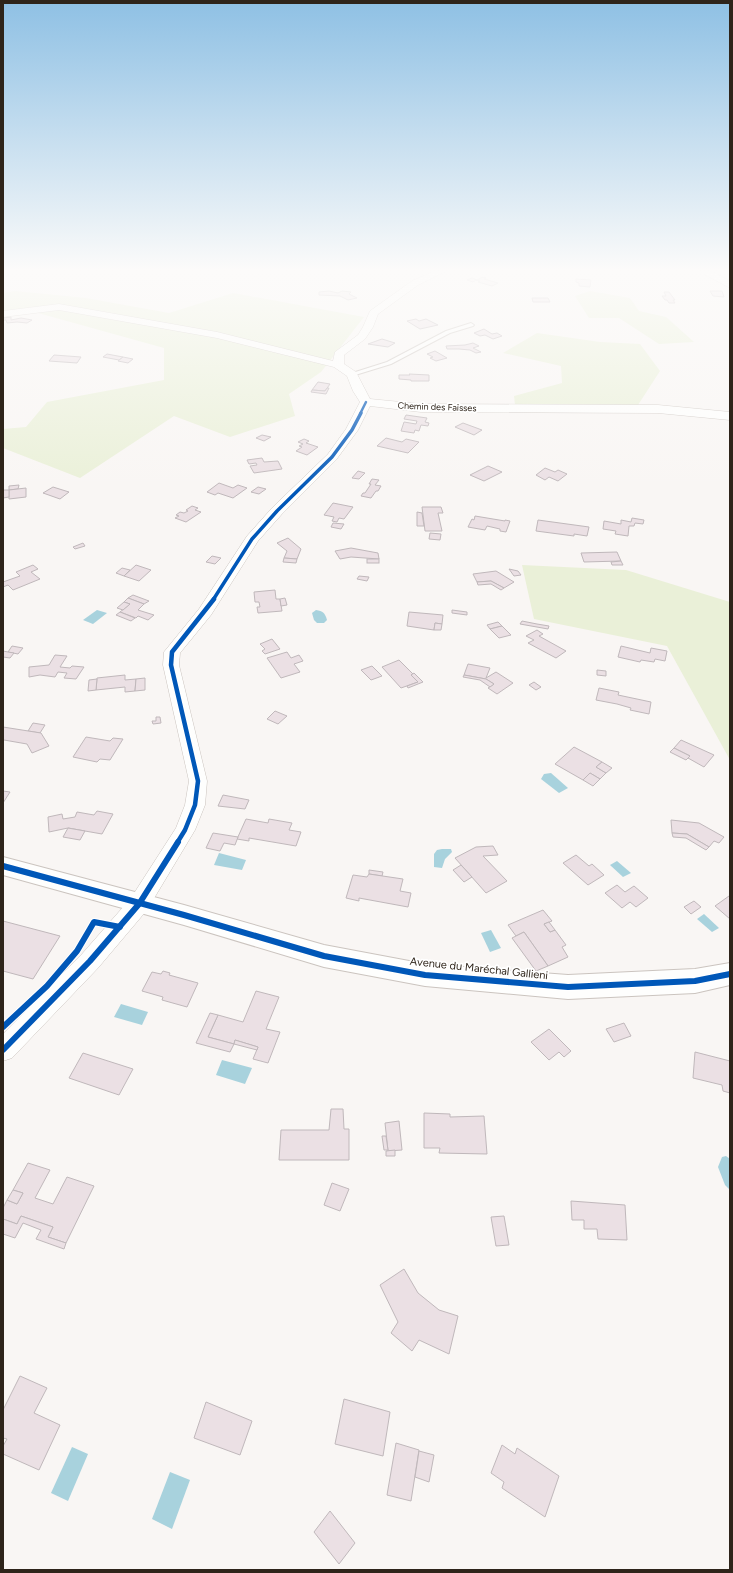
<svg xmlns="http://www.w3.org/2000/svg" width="733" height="1573" viewBox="0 0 733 1573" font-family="Figtree,sans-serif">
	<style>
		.green { fill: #eaf0d8 }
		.water { fill: #a8d2dd }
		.building { fill: #ebe0e4; stroke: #c0b8bb }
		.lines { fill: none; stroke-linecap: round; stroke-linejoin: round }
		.service-casing { stroke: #cbc4bf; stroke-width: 2 }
		.minor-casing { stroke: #cbc4bf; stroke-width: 1 }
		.tertiary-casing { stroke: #cbc4bf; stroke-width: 2 }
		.service { fill: #fefefd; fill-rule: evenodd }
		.minor { fill: #fefefd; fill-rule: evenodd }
		.tertiary { fill: #fefefd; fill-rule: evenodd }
		.cycleway-far3-casing { stroke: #fff; stroke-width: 4 }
		.cycleway-far2-casing { stroke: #fff; stroke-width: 5.5 }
		.cycleway-far1-casing { stroke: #fff; stroke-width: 7 }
		.cycleway-casing { stroke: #fff; stroke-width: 8 }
		.cycleway-far3 { stroke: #0057b8; stroke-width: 2.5 }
		.cycleway-far2 { stroke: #0057b8; stroke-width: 3.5 }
		.cycleway-far1 { stroke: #0057b8; stroke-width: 4.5 }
		.cycleway { stroke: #0057b8; stroke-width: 6 }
		.labels { text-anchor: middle; stroke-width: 3.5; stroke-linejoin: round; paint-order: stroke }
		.far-street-label { font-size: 9px; fill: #2e241a; stroke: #fff }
		.street-label { font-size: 11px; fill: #2e241a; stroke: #fff }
	</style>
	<rect width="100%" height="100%" fill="#f9f6f4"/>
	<!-- green -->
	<g class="green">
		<polygon points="15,291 86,298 169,313 233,293 364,317 321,372 289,394 295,416 230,437 174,416 80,478 3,448 3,429 26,427 47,402 164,380 164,348 38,313 3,314 3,293"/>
		<polygon points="590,291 630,298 639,311 666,317 694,342 659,344 619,318 589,318 575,296"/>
		<polygon points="537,333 600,342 640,344 660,371 638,405 515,405 514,396 562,383 561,366 503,353"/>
		<polygon points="522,565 626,570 730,602 730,760 667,646 534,619"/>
	</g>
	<!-- water -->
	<g class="water">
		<polygon points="97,610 107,613 93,624 83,620"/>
		<path d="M316,610c7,1 9,3 11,10l-3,3h-7l-3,-3 -2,-7z"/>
		<polygon points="551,773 568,788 559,793 541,779 544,774"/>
		<polygon points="442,849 451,849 452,852 445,859 442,868 434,867 434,854 437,850"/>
		<polygon points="219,853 246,860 242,870 214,865"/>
		<polygon points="617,861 631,873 623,877 610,865"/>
		<polygon points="704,914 719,928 712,932 697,919"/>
		<polygon points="491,930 501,948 490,952 481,933"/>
		<polygon points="121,1004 148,1012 142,1025 114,1017"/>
		<polygon points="222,1060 252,1068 245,1084 216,1075"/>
		<polygon points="726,1156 730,1159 730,1190 725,1185 718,1167 722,1157"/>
		<polygon points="72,1447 88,1454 68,1501 51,1493"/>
		<polygon points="170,1472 190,1480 172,1529 152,1519"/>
	</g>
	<!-- building -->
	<g class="building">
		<polygon points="483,277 486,278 484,279 498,283 492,286 478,282 480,281 476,280 473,282 467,280 472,278 477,280"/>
		<polygon points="576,279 591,280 590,287 579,286 579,283 576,282"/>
		<polygon points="329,291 338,293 342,291 351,292 349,294 357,298 348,300 340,296 319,295 319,292"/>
		<polygon points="710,291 722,291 724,297 713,296"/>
		<polygon points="664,292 669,292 675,300 673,300 675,303 669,303 667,300 665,300 662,296 666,296"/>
		<polygon points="532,298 548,298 550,302 533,302"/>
		<polygon points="11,317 11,320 21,318 32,320 27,323 17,322 7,323 6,320 3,320 3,318"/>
		<polygon points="416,319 419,321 426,319 438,325 420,329 407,321"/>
		<polygon points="484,329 492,334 497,333 502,336 493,339 485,335 480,336 474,333"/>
		<polygon points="382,339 395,343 388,347 368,344"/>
		<polygon points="473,343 479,346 473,348 481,352 476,353 470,350 459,349 447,349 446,346 465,345"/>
		<polygon points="435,351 447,358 436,361 430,358 433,357 427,354"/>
		<polygon points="107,354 123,357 119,360 103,357"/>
		<polygon points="54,355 81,357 77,363 49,361"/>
		<polygon points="123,357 133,359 128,363 118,361"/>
		<polygon points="409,374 429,375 429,381 411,381 411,380 399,379 399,375 410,375"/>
		<polygon points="318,382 330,384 325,391 312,390"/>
		<polygon points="327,388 329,388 326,394 311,392 312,390 325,391"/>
		<polygon points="406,415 427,418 425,422 429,423 428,426 421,425 419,431 415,430 414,433 401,431 404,422 416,424 417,421 404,419"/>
		<polygon points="463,423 482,430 474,435 455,427"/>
		<polygon points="262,435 271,437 264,441 256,438"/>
		<polygon points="386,438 402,442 406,439 419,442 408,453 377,446"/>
		<polygon points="304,439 309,441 306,443 318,447 307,455 296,451 302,447 299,446 303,444 298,442"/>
		<polygon points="262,458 264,462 278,461 282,469 254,473 250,466 257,465 256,463 249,464 247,460"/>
		<polygon points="488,466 502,472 484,481 470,475"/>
		<polygon points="545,468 555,472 558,470 567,474 558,481 549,477 545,480 536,475"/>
		<polygon points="358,471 365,473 359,479 352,478"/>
		<polygon points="372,479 379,480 375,485 381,486 378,491 376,491 371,498 361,496 363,493 365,493 371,484 369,484"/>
		<polygon points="219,483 233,488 238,485 247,488 233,498 218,493 215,495 207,492"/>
		<polygon points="19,485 18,489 9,490 9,486"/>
		<polygon points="53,487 69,492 60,499 43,493"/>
		<polygon points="258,487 266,489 259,494 251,492"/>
		<polygon points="26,488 26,497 9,499 9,490"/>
		<polygon points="3,490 9,490 9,497 3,498"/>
		<polygon points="333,503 353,507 344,519 339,518 337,522 332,521 334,517 324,515"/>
		<polygon points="192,506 198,508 195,510 201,512 186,522 175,518 179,516 176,515 180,512 184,513 188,511 186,510"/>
		<polygon points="422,507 441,507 443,513 438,513 442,531 425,531"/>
		<polygon points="417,512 422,513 424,526 417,526"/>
		<polygon points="475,516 505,521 505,520 510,521 506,532 500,531 500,529 487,526 485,530 468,527 472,519 474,520"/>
		<polygon points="632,518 644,520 643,524 635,523 634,526 629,526 628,536 615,534 616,531 603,529 604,521 621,524 621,520 631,522"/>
		<polygon points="538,520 589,527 587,536 574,534 574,536 536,531"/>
		<polygon points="333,523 344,524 341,529 331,527"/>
		<polygon points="430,533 441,534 440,540 429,539"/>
		<polygon points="288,538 301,549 297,559 284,558 287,551 277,543"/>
		<polygon points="83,543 85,546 75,549 73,547"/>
		<polygon points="351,548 378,553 379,559 351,557 340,559 335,551"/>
		<polygon points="617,552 621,561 584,562 581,553"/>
		<polygon points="212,556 221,558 215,564 206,562"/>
		<polygon points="284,558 297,559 296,563 283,562"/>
		<rect x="367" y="559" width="12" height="4"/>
		<polygon points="621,561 623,565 612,565 611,562"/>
		<polygon points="33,565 38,569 31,572 40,579 13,590 8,585 3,587 3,582 20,576 16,572"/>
		<polygon points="136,565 151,570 139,581 124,576"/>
		<polygon points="122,568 130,570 124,576 116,573"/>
		<polygon points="509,569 518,571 521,575 514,576"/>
		<polygon points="496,571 514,582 504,588 491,581 477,582 473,574"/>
		<polygon points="359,576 369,577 367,581 357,579"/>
		<polygon points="491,581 504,588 501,590 491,584 478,585 477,582"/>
		<polygon points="275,590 276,599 280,599 282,611 258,613 257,607 260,607 259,602 255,602 254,592"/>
		<polygon points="133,595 149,601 144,604 128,598"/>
		<polygon points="128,598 144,604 138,610 154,615 148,620 138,616 136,618 120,612 130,604 124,602"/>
		<polygon points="285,598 287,605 281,606 280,599"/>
		<polygon points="124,602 130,604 123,610 117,608"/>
		<polygon points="452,610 467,612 467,615 452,613"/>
		<polygon points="120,612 135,618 131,621 116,615"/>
		<polygon points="409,612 443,615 442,624 435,623 434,630 407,626"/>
		<polygon points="522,621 537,624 549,626 548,629 520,624"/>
		<polygon points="498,622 502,626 490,629 487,625"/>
		<polygon points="435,623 442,624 441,630 434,630"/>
		<polygon points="502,626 511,635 499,638 490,629"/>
		<polygon points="537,630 543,634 539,636 566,651 556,658 528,643 534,640 526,636"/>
		<polygon points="272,639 280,649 265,654 262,651 265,649 260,644"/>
		<polygon points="12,646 23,648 18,654 8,652"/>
		<polygon points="621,646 650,653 651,648 667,651 665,661 655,659 654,662 641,660 640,662 618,657"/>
		<polygon points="3,651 8,652 14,653 10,658 3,657"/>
		<polygon points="287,652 291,658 299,655 303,661 294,664 300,672 281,678 267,658"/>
		<polygon points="55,655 67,656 60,667 70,668 72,666 84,667 76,679 64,678 67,673 58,672 55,677 40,675 29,677 29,667 49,665"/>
		<polygon points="399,660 413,674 411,675 418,682 401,688 382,667"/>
		<polygon points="468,664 490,668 486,678 496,672 513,683 497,694 488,688 494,684 486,679 464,675"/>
		<polygon points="372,666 382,676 371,680 361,670"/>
		<polygon points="597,670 606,671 606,676 597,675"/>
		<polygon points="414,673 423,682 408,688 407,686 418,682 411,675"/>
		<polygon points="125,675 125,680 136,679 135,691 125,692 125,687 96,690 97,678"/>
		<polygon points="464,675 486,679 494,684 490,687 480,680 463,677"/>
		<polygon points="145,678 145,690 135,691 136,679"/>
		<polygon points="97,679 96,690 88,691 89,680"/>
		<polygon points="534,682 541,687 536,690 529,685"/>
		<polygon points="599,688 619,692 618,695 651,702 649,714 630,710 631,708 617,704 596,700"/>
		<polygon points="275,711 287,716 278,724 267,719"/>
		<polygon points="156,717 160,717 161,723 153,724 152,721 156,721"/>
		<polygon points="33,723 45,725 40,733 28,731"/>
		<polygon points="3,727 41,733 49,746 32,753 27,744 4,740 3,741"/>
		<polygon points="86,737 110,741 113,738 123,739 110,760 100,759 97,762 73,757"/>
		<polygon points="681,740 714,755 704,767 688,758 690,756 674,748"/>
		<polygon points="574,747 602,762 596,767 606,773 600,779 590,773 583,780 555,764"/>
		<polygon points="674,748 690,756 686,760 670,752"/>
		<polygon points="602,762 612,768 606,773 596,767"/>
		<polygon points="590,773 600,779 593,786 583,780"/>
		<polygon points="3,791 10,792 3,803"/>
		<polygon points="223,795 249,800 245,809 218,806"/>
		<polygon points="97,811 113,814 102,834 68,828 49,832 48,817 62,814 63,819 75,817 77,812 94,815"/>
		<polygon points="246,819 268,823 269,819 292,823 289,830 301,832 296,846 249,838 249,841 237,839"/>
		<polygon points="671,820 699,823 724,837 719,843 714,841 709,847 687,834 672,833"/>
		<polygon points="68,828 85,831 80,840 63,837"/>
		<polygon points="213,833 238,837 235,845 224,843 220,851 206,848"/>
		<polygon points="672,833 687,834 709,847 706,850 686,838 673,837"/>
		<polygon points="493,846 498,855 483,856 507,881 486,893 455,858 476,847"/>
		<polygon points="576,855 589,866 592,864 604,875 588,885 563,863"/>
		<polygon points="461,865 472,877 464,882 453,870"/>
		<polygon points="369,870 383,872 382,876 369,874"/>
		<polygon points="369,874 403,879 400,891 411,893 408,907 359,898 359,901 346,898 353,875 367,877"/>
		<polygon points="617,885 625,892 634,886 648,898 636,907 630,902 622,908 605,893"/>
		<polygon points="729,896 730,897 730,919 715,906"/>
		<polygon points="694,901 701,907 691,914 684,907"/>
		<polygon points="543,910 552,921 544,924 550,932 555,930 566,945 562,947 568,957 548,966 524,932 516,936 508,925"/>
		<polygon points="3,921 60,936 33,979 3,971"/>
		<polygon points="549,922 555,930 550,932 544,924"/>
		<polygon points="524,932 548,966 536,971 512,938"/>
		<polygon points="163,971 170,973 169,975 198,983 187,1007 162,1000 163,997 142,991 152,972 161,974"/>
		<polygon points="256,991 279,997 266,1029 280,1032 268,1063 253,1059 258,1047 235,1040 234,1044 208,1037 218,1015 243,1022"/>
		<polygon points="210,1013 218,1015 208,1037 234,1044 230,1052 196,1043"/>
		<polygon points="624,1023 631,1036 614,1042 606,1029"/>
		<polygon points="549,1029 571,1051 564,1057 559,1052 549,1060 531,1042"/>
		<polygon points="235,1040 258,1047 257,1050 234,1044"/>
		<polygon points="695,1052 730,1061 730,1093 723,1091 722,1085 693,1078"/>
		<polygon points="83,1053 133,1069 119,1095 69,1078"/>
		<polygon points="331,1109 343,1109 344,1129 349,1129 349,1160 279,1160 281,1130 329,1130"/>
		<polygon points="424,1113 450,1114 450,1117 484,1116 487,1154 439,1153 440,1148 424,1148"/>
		<polygon points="399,1121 402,1150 388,1151 385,1123"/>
		<polygon points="382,1136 386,1136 388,1150 384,1150"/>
		<polygon points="395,1150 395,1156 386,1156 386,1151"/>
		<polygon points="28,1163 50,1170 35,1198 53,1204 67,1177 94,1186 66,1243 48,1237 53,1227 21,1216 17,1224 3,1219 3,1208 7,1200 17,1204 23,1193 13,1190"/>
		<polygon points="332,1183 349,1189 340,1211 324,1205"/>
		<polygon points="13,1190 23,1193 17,1204 7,1200"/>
		<polygon points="571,1201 625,1205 627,1240 598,1239 597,1229 584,1229 584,1220 572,1220"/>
		<polygon points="21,1216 53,1227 48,1237 66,1243 64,1249 36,1239 41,1230 23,1223 15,1238 3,1234 3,1219 17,1224"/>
		<polygon points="504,1216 509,1245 496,1246 491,1217"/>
		<polygon points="404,1269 418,1293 439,1310 458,1316 449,1354 419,1340 412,1351 391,1333 398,1322 380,1285"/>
		<polygon points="20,1376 47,1388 34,1413 60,1425 39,1470 3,1454 3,1446 7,1439 3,1438 3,1410"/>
		<polygon points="344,1399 390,1412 383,1456 335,1444"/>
		<polygon points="206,1402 252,1421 240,1455 194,1438"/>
		<polygon points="396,1443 419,1450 411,1501 387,1495"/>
		<polygon points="502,1445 515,1454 517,1448 559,1476 545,1517 502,1488 504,1482 491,1473"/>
		<polygon points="419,1451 434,1455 429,1482 415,1477"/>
		<polygon points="330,1511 355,1543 339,1564 314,1532"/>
	</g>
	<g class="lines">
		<!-- service casing -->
		<g class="service-casing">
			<polygon id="service" points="471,323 474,325 473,326 450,333 391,364 352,376 349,374 387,362 446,331"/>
		</g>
		<!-- minor casing -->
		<g class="minor-casing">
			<g id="minor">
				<polygon points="435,271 446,271 418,285 378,314 373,327 365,339 344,355 344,364 356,372 370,399 421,404 658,405 730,412 730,420 658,413 421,412 370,406 358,430 336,460 282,514 258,541 211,615 180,653 179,665 207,781 205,805 195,830 147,910 98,968 12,1058 3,1061 3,1034 82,954 131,898 176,828 185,805 189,781 163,665 164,652 199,609 247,536 272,508 328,454 346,429 360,402 353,391 347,376 334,367 217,338 59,310 3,317 3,311 59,304 217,332 333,361 335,352 358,335 363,327 370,311 412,281"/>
				<polygon points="701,271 711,271 730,281 730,288 702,273"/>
			</g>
		</g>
		<!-- tertiary casing -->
		<g class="tertiary-casing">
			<polygon id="tertiary" points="3,857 184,905 324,945 425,964 568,975 695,969 730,963 730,985 695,993 568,999 425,986 324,967 184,925 3,875"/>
		</g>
		<!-- service -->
		<use href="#service" class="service"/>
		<!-- minor -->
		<use href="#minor" class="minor"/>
		<!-- tertiary -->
		<use href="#tertiary" class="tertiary"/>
		<!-- cycleway-far3 casing -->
		<g class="cycleway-far3-casing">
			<polyline id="cycleway-far3" points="360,414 366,402"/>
		</g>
		<!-- cycleway-far2 casing -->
		<g class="cycleway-far2-casing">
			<polyline id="cycleway-far2" points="213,600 252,539 277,511 332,457 352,430 361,413"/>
		</g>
		<!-- cycleway-far1 casing -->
		<g class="cycleway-far1-casing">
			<polyline id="cycleway-far1" points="177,843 185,830 195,805 198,781 171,665 172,652 214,599"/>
		</g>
		<!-- cycleway casing -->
		<g class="cycleway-casing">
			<g id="cycleway">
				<polyline points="3,866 184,915 324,956 425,975 568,987 695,981 730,974"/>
				<polyline points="3,1027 47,986 77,951 94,922 120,927"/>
				<polyline points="3,1050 90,961 139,904 178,842"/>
			</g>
		</g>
		<!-- cycleway-far3 -->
		<use href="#cycleway-far3" class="cycleway-far3"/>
		<!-- cycleway-far2 -->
		<use href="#cycleway-far2" class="cycleway-far2"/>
		<!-- cycleway-far1 -->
		<use href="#cycleway-far1" class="cycleway-far1"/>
		<!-- cycleway -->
		<use href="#cycleway" class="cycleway"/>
	</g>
	<!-- sky -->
	<linearGradient id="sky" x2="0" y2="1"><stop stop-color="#8ec0e4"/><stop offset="0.55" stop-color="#fcfbfa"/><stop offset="1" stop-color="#fcfbfa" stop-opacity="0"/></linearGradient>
	<rect width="733" height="491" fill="url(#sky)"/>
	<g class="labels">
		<!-- far-street labels -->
		<g class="far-street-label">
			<text transform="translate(437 407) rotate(2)" y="3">Chemin des Faïsses</text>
		</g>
		<!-- street labels -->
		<g class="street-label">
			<text transform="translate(479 968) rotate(6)" y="4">Avenue du Maréchal Gallieni</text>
		</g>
	</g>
	<!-- border -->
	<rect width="733" height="1573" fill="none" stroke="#2e241a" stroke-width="8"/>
</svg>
